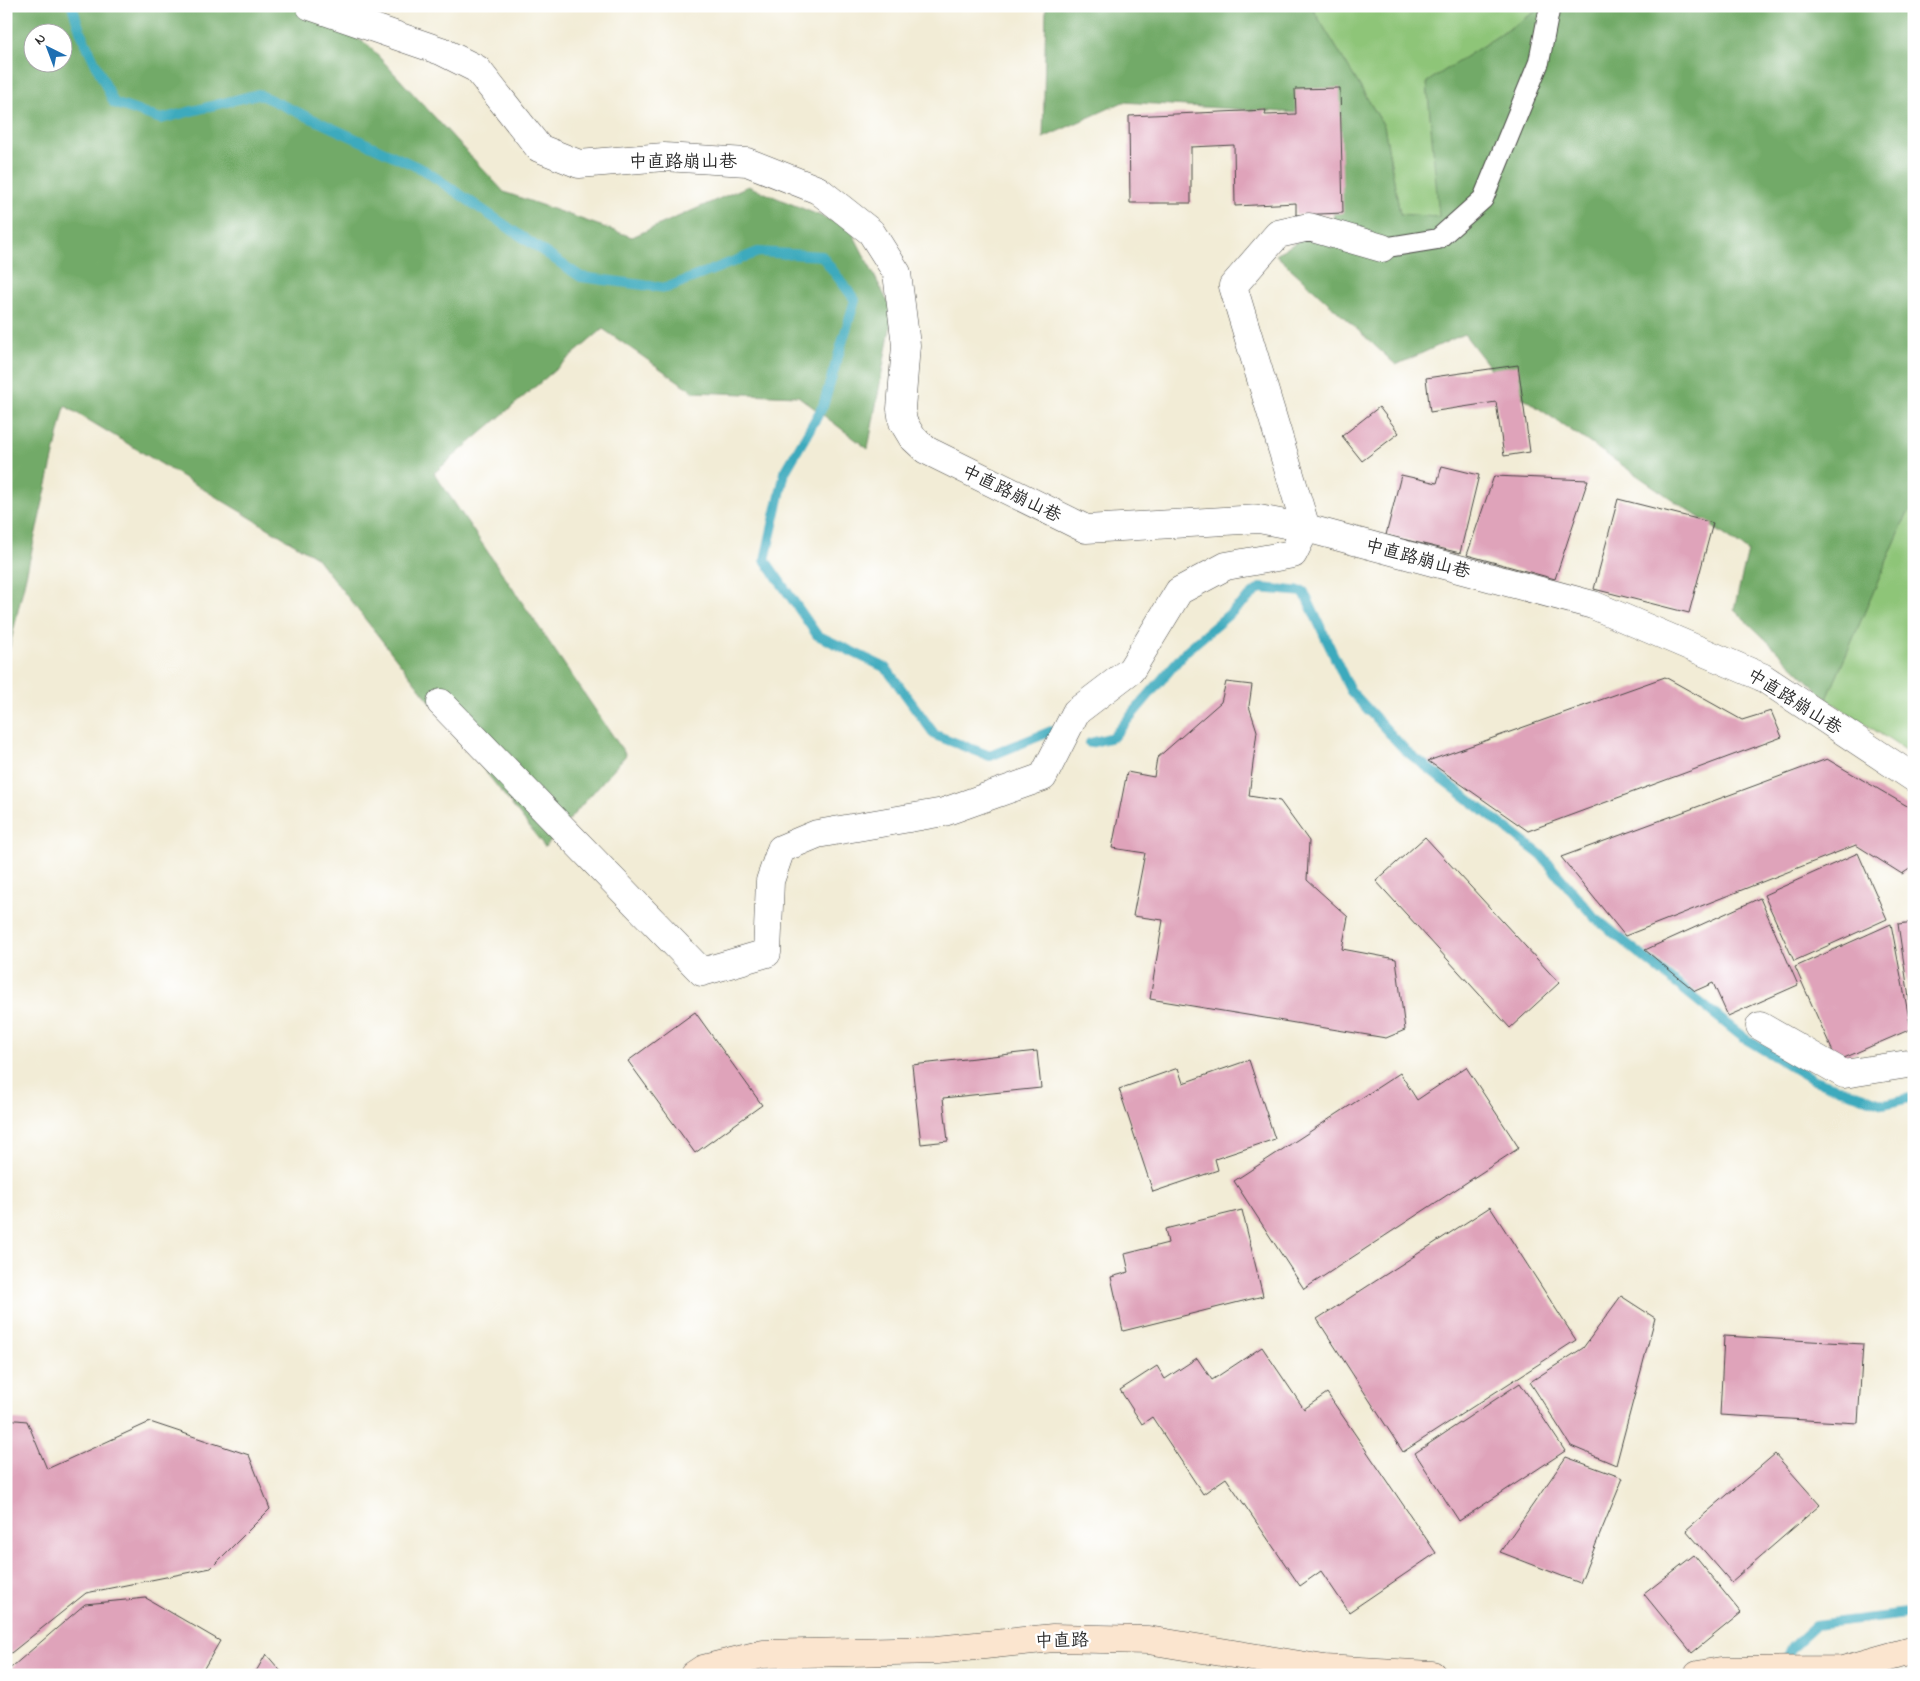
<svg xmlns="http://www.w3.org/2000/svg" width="1920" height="1681" viewBox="0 0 1920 1681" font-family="'Indie Flower','LXGW WenKai TC',sans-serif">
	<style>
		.green { fill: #8ec578; stroke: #5c7852 }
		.forest { fill: #72aa68; stroke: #4e6a4a; fill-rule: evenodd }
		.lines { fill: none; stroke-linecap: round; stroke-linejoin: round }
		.stream { stroke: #3eaabd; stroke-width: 10 }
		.building { fill: #dfa3ba }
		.lane-casing { stroke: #494845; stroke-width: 22 }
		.street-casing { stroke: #494845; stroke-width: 29 }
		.secondary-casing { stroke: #494845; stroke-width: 29 }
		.lane { stroke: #fff; stroke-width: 20 }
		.street { stroke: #fff; stroke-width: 28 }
		.secondary { stroke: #fbe5cf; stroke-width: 28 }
		.labels { text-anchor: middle; stroke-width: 5; stroke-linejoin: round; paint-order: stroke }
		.street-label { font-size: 18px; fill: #2b2b2b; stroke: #fff }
	</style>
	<rect width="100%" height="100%" fill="#fff"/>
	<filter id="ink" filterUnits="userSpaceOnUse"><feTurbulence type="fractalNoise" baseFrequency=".02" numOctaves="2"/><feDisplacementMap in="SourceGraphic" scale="10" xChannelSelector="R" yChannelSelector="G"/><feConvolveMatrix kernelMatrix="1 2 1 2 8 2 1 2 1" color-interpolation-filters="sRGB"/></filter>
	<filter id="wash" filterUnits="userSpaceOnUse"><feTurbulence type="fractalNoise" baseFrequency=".0096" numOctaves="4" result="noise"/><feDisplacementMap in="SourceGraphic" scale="20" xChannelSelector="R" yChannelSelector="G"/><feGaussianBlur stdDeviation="1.12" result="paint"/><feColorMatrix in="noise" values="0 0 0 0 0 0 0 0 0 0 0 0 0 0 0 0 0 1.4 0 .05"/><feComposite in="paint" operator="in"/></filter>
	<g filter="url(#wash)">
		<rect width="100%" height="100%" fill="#f2ecd6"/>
		<!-- green -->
		<g class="green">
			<polygon points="1311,6 1544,6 1427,82 1440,217 1400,214 1384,126"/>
			<polygon points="1914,508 1914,756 1827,699 1907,514"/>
		</g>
		<!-- forest -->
		<g class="forest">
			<path d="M6,6h297l65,39 136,147 128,45 116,-51 102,42 43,84 -25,137 -70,-53 -104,-4 -91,-63 -169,144 192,282 -81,92 -229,-290 -251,-151 -59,257zM32,32h30v30h-30z"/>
			<polygon points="1046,6 1311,6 1384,126 1400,214 1439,217 1427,82 1544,6 1914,6 1914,508 1907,514 1827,699 1734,609 1748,551 1503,384 1464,334 1396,365 1276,255 1334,218 1315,114 1123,102 1043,138"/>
		</g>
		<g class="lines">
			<!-- stream -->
			<g class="stream">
				<polyline points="72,6 81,33 114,103 161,119 258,94 424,170 581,277 666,288 758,252 822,256 855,300 823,406 785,472 765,560 817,635 886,668 935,735 990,756 1054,730"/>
				<polyline points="1090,743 1113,737 1186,651 1260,588 1304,592 1350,690 1406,751 1541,855 1595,918 1744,1038 1814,1080 1884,1104 1914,1097"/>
				<polyline points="1781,1667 1792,1647 1816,1625 1914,1613"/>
			</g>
		</g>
		<g id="blocks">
			<!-- building -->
			<g class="building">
				<polygon points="1340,88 1343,213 1296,215 1296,203 1235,206 1234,145 1191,147 1191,203 1130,203 1129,116 1266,110 1265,115 1296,114 1295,89"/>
				<polygon points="1518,365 1530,452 1504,456 1496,402 1430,412 1426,378"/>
				<polygon points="1379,407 1399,433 1362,461 1342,436"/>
				<polygon points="1442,466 1479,475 1460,553 1386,535 1401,475 1437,483"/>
				<polygon points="1494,476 1588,480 1555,579 1467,555"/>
				<polygon points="1618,499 1713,523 1689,613 1594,589"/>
				<polygon points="1665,677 1742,720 1771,711 1782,737 1528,831 1428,761"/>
				<polygon points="1226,682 1252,685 1249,706 1257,731 1249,796 1280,801 1309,841 1307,880 1348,917 1342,949 1396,959 1405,1030 1386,1038 1150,999 1163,920 1133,916 1145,853 1112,848 1127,772 1154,777 1157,758 1221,702"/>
				<polygon points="1827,759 1914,810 1914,866 1902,874 1856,845 1625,936 1561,857"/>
				<polygon points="1425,837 1559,983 1510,1028 1376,881"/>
				<polygon points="1858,853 1887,919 1794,961 1764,895"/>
				<polygon points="1760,898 1798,985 1728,1016 1713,983 1695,991 1645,950"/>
				<polygon points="1914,922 1914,1025 1913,1025 1898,924"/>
				<polygon points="1891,924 1911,1029 1837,1061 1795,967"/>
				<polygon points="695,1012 762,1105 695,1153 628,1061"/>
				<polygon points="1037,1051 1041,1088 943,1098 948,1141 921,1144 912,1065"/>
				<polygon points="1249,1060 1275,1139 1215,1159 1218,1170 1153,1192 1119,1089 1178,1068 1183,1083"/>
				<polygon points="1466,1067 1519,1148 1304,1289 1234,1181 1400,1073 1417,1100"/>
				<polygon points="1490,1207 1576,1340 1403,1452 1317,1319"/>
				<polygon points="1242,1210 1263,1296 1123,1331 1111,1277 1129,1272 1125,1254 1168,1243 1165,1229"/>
				<polygon points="1621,1296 1655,1318 1616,1465 1571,1446 1530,1382 1583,1348"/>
				<polygon points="1724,1336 1863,1344 1858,1423 1720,1415"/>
				<polygon points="1262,1347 1304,1409 1327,1393 1436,1553 1349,1612 1321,1571 1300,1586 1226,1478 1203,1494 1152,1417 1142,1424 1120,1390 1157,1366 1165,1379 1197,1358 1212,1380"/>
				<polygon points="1520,1383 1565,1451 1459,1521 1415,1453"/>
				<polygon points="6,1419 27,1421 47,1469 150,1422 249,1455 270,1509 211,1568 86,1593 6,1657"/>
				<polygon points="1775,1454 1820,1505 1731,1582 1686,1530"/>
				<polygon points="1566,1457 1623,1478 1580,1583 1500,1552"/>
				<polygon points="1694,1555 1741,1613 1692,1653 1644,1594"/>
				<polygon points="146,1598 220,1641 200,1675 6,1675 6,1672 85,1604"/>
				<polygon points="266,1654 284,1675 254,1675"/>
			</g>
		</g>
	</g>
	<g filter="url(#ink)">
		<use href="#blocks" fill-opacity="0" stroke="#494845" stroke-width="1"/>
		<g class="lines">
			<!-- lane casing -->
			<g class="lane-casing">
				<polyline id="lane" points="1382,248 1438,239 1483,199 1539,62 1550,6"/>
			</g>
			<!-- street casing -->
			<g class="street-casing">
				<g id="street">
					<polyline points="310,6 441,51 477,69 539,148 579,164 664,157 747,162 818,190 871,232 897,273 906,345 901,409 903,422 912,437 926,450 1086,529 1259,519 1306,528 1593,605 1762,677 1914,778"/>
					<polyline points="441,703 702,972 767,953 770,881 781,849 817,834 944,812 1043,777 1076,712 1131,670 1179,591 1226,566 1293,554 1306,528 1233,286 1278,234 1309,227 1382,248"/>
					<polyline points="1760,1026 1844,1074 1914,1063"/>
				</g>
			</g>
			<!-- secondary casing -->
			<g class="secondary-casing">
				<g id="secondary">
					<polyline points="694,1675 703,1669 763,1654 937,1650 1053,1638 1148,1640 1324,1669 1432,1675"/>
					<polyline points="1698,1675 1721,1671 1843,1670 1914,1650"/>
				</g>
			</g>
			<!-- lane -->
			<use href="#lane" class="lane"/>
			<!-- street -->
			<use href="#street" class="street"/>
			<!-- secondary -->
			<use href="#secondary" class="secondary"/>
		</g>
	</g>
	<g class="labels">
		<!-- street labels -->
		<g class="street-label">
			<text x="683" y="167">中直路崩山巷</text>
			<text transform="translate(1012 493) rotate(26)" y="6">中直路崩山巷</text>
			<text transform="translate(1418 558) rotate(15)" y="6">中直路崩山巷</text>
			<text transform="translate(1795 701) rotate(32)" y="6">中直路崩山巷</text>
			<text transform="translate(1062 1640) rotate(-1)" y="6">中直路</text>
		</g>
	</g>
	<!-- margin -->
	<rect width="1920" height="1681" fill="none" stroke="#fff" stroke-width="25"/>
	<!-- north arrow -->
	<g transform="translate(48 48) rotate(318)"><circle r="24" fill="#ffffff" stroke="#aaaaaa"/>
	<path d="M0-4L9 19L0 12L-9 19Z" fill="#1f6fb2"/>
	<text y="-8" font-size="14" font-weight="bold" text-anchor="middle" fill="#2b2b2b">N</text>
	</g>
</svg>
